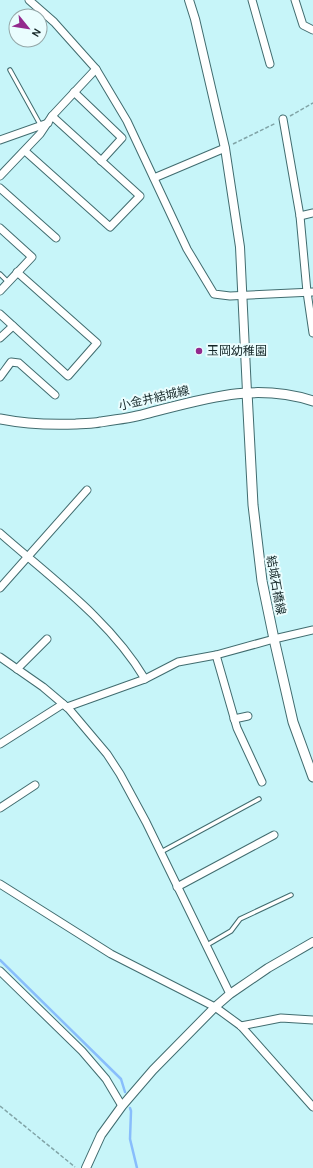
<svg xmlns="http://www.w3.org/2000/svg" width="313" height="1168" viewBox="0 0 313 1168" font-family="Karla,'Noto Sans JP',sans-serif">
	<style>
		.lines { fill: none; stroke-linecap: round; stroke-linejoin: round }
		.stream { stroke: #88bdfc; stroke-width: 2.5 }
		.service-casing { stroke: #416c6f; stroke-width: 5.5 }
		.minor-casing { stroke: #416c6f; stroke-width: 9 }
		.tertiary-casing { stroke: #416c6f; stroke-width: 10 }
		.secondary-casing { stroke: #416c6f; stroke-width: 11 }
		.path { stroke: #81a4a7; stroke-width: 1.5; stroke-dasharray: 4 2; stroke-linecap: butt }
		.service { stroke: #fff; stroke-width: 3.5 }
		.minor { stroke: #fff; stroke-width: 7 }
		.tertiary { stroke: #fff; stroke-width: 8 }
		.secondary { stroke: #fff; stroke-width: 9 }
		.poi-dot { fill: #93298d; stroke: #eafdfe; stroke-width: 1.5 }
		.labels { text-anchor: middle; stroke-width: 4; stroke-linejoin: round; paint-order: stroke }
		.poi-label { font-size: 12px; fill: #132526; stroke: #eafdfe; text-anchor: start }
		.street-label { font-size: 12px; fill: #132526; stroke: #eafdfe }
	</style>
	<rect width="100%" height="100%" fill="#c7f5f9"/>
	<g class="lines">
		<!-- stream -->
		<g class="stream">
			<polyline points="0,960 121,1079 125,1092"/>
			<polyline points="130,1108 131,1111 130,1139 137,1168"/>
		</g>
		<!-- service casing -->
		<g class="service-casing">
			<g id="service">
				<polyline points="10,70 41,126"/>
				<polyline points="0,274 8,282"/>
				<polyline points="161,852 259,799"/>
				<polyline points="207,945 231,931 240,919 291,895"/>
			</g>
		</g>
		<!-- minor casing -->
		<g class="minor-casing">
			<g id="minor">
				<polyline points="29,0 54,22 96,69 127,121 187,249 214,294 230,296 313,292"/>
				<polyline points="252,0 270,64"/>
				<polyline points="295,0 303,25 313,30"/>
				<polyline points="74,92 122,138 101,161"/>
				<polyline points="283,119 300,216 307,292 313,333"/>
				<polyline points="0,140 48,123"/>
				<polyline points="25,151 110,227 140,196 52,116"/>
				<polyline points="0,176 40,134 52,116 96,69"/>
				<polyline points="154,178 225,148"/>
				<polyline points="0,188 56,238"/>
				<polyline points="300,216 313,213"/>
				<polyline points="0,228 32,257 0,291"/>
				<polyline points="0,314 68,376 97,343 17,272"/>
				<polyline points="0,338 13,326"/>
				<polyline points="0,377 11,362 19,363 55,395"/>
				<path d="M0,533c51,45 110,87 145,146"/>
				<polyline points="0,588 87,490"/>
				<polyline points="216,655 237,728 262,782"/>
				<polyline points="0,657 43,687 69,709 107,754 120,774 146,822 230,994"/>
				<polyline points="17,669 47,639"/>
				<polyline points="67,707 145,679 178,662 216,655 274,639 313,630"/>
				<polyline points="234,719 248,716"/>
				<polyline points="0,744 63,704"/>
				<polyline points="0,808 35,785"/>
				<polyline points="0,884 111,954 215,1007 241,1026 313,1107"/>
				<polyline points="177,887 274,835"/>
				<polyline points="0,971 82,1051 106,1079 122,1106"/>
				<polyline points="241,1026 281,1018 313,1020"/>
			</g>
		</g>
		<!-- tertiary casing -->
		<g class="tertiary-casing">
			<g id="tertiary">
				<polyline points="189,0 195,19 225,148 240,247 247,392"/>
				<polyline points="86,1168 101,1135 122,1106 153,1070 215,1007 230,994 268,968 313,942"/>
			</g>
		</g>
		<!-- secondary casing -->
		<g class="secondary-casing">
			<g id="secondary">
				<polyline points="247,392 253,505 262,581 274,639 293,722 313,777"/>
				<path d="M0,419c25,5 50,6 76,5 8,-1 17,0 24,-2 15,-2 31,-4 45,-8 59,-15 108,-32 168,-13"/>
			</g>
		</g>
		<!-- path -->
		<g class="path">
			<polyline points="290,116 313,103"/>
			<polyline points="233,144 276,123"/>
			<polyline points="0,1106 75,1167"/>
		</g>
		<!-- service -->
		<use href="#service" class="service"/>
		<!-- minor -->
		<use href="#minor" class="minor"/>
		<!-- tertiary -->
		<use href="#tertiary" class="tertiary"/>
		<!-- secondary -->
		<use href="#secondary" class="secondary"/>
	</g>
	<!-- markers -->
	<circle class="poi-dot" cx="199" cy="351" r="4"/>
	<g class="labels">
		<!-- poi labels -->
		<g class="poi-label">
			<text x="207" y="355">玉岡幼稚園</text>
		</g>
		<!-- street labels -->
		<g class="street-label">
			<text transform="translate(154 398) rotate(-13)" y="4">小金井結城線</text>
			<text transform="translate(276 585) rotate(80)" y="4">結城石橋線</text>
		</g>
	</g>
	<!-- north arrow -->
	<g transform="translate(28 28) rotate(120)"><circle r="19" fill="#eafdfe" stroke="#94a7a8"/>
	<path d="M0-3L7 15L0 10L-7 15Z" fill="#93298d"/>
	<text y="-6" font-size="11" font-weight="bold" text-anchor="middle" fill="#132526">N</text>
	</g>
</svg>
